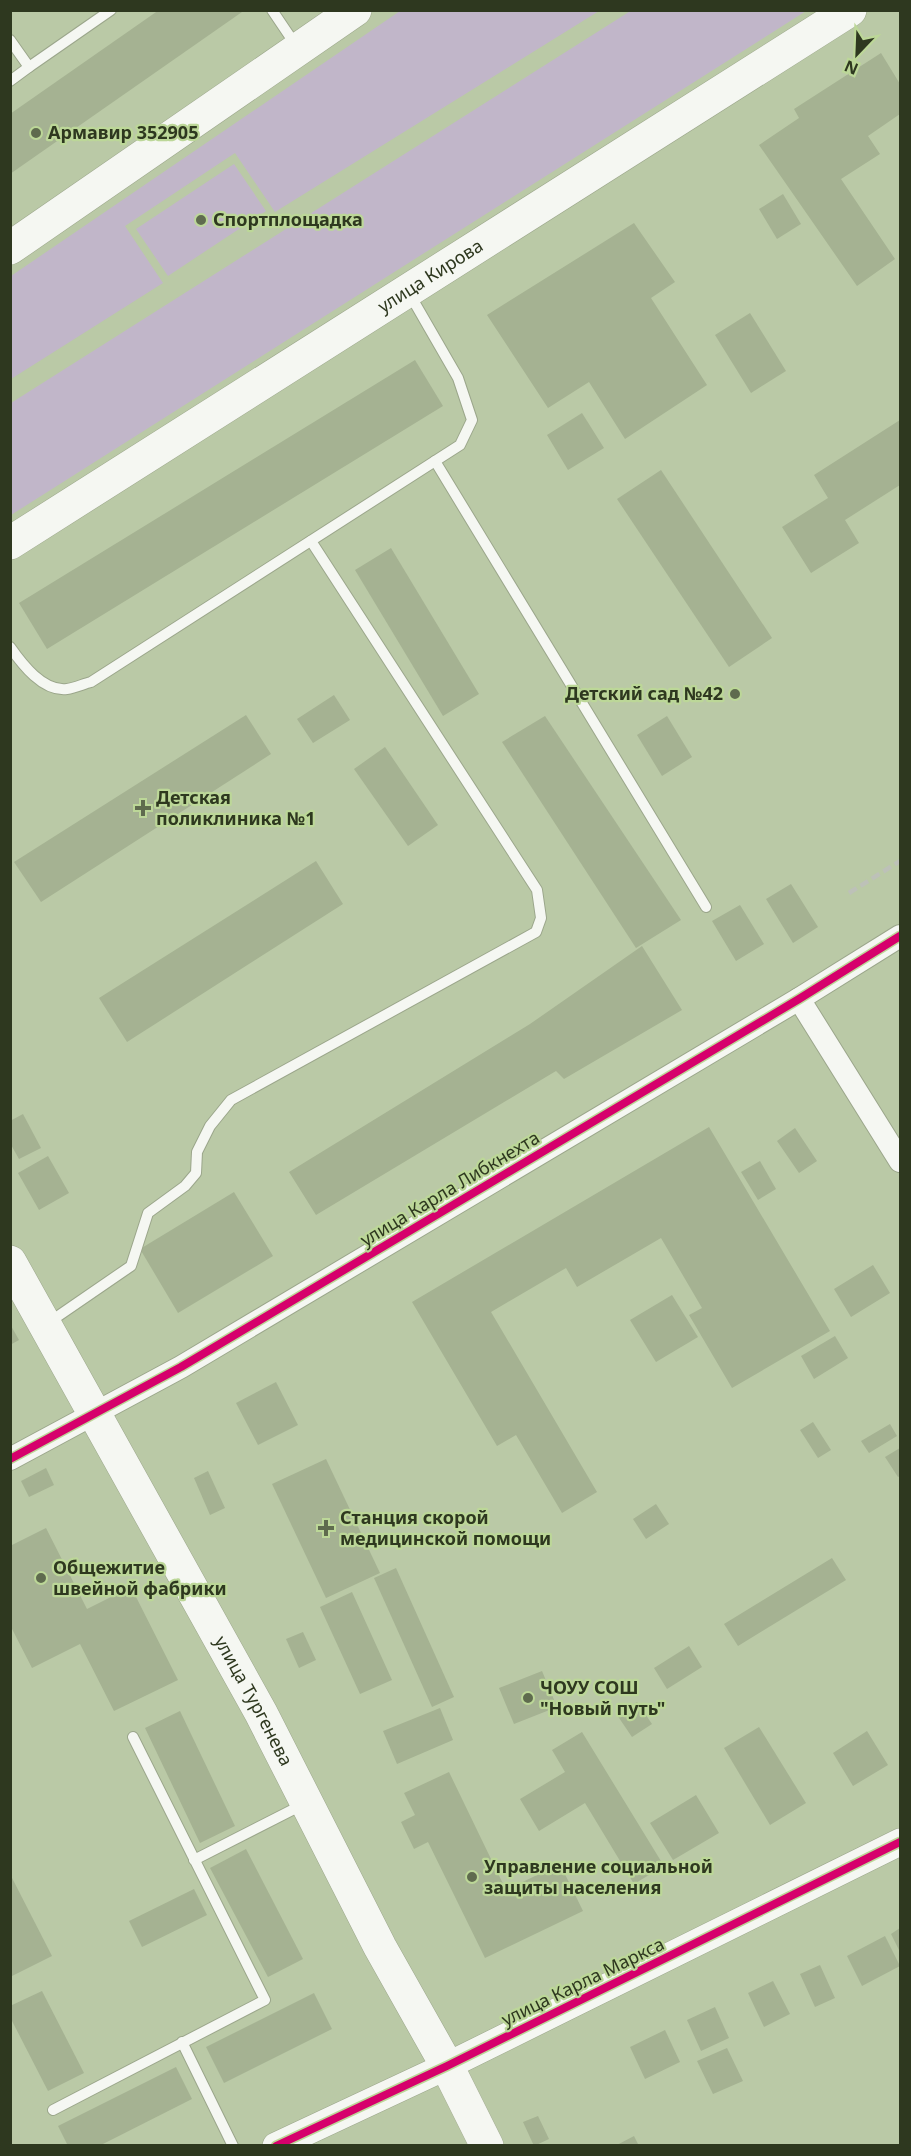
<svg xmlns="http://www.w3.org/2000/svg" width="911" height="2156" viewBox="0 0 911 2156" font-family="'Noto Sans',sans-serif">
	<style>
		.green { fill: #c1b6c9 }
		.building { fill: #a5b292 }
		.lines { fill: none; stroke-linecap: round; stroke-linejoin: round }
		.service-casing { stroke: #9ba68b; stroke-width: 12 }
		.minor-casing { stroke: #9ba68b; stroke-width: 24 }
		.tertiary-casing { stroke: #9ba68b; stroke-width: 28 }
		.primary-casing { stroke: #9ba68b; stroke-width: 34 }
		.service { stroke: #f5f7f2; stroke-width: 10 }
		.minor { stroke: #f5f7f2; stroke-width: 22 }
		.tertiary { stroke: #f5f7f2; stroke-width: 27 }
		.primary { stroke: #f5f7f2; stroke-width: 33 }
		.rail { stroke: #bdc1b8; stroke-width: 4.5; stroke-dasharray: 9 4.5; stroke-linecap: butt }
		.cycleway-casing { stroke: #bcd798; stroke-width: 11 }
		.cycleway { stroke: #d6006c; stroke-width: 8 }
		.poi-dot { fill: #5f6b4e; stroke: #bcd798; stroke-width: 2 }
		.labels { text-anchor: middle; stroke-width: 4.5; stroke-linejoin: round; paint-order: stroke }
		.poi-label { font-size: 18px; font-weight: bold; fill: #2e381f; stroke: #bcd798; text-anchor: start }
		.street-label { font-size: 18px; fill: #2e381f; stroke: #bcd798 }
	</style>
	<rect width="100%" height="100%" fill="#bac9a6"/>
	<!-- green -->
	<g class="green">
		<polygon points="632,10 806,11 11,515 11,403"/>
		<polygon points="400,11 599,11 275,212 235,153 125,226 163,283 11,379 11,276"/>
		<polygon points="234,164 266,211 168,276 136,229"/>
	</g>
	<!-- building -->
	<g class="building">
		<polygon points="159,10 242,12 10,174 10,114"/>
		<polygon points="881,53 900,84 900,114 868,136 880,154 841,179 895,259 857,286 759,145 799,118 794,109"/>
		<polygon points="783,194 801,224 777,239 759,209"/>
		<polygon points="634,223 675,282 651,298 707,385 625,439 589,382 548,408 487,315"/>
		<polygon points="750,313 786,371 751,393 715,335"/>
		<polygon points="415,360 443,406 47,649 19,603"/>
		<polygon points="582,413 604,448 568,470 547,435"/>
		<polygon points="900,420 900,485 845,520 859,543 811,573 782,527 828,498 814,475"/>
		<polygon points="661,470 772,638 729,667 617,499"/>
		<polygon points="391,548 479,694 443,716 355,570"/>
		<polygon points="334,695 350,720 313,743 297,719"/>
		<polygon points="246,715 271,754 41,902 14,862"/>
		<polygon points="545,716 681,920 636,948 502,742"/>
		<polygon points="667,716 692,757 662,776 637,735"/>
		<polygon points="385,747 438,825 408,846 354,769"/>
		<polygon points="316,861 343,904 127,1042 99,998"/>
		<polygon points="791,884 818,927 793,943 766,899"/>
		<polygon points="740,905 764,944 736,961 712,921"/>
		<polygon points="642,946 682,1010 564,1079 556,1071 316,1215 289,1172 530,1024"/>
		<polygon points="23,1114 41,1148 19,1159 10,1143 10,1121"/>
		<polygon points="709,1127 830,1331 732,1388 689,1315 702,1308 661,1238 577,1287 566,1268 491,1312 597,1492 562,1513 516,1435 497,1446 412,1302"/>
		<polygon points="795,1128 817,1161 799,1173 777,1141"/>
		<polygon points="48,1156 69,1193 39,1210 18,1173"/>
		<polygon points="760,1161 776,1189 758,1200 741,1172"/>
		<polygon points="234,1192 273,1256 178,1313 140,1249"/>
		<polygon points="873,1265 890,1293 851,1317 834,1289"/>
		<polygon points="672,1295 698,1337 656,1362 630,1320"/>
		<polygon points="10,1324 19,1340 10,1345"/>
		<polygon points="835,1336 848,1358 814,1379 801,1356"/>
		<polygon points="276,1382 298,1425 258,1445 236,1403"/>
		<polygon points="813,1422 831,1450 818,1458 800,1430"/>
		<polygon points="890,1424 897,1436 869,1453 861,1441"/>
		<polygon points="900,1448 900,1476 898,1477 885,1457"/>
		<polygon points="326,1459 380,1573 326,1598 272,1484"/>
		<polygon points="46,1468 54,1485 29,1497 21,1481"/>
		<polygon points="208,1471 225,1508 210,1515 194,1478"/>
		<polygon points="656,1504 669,1524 646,1539 633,1519"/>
		<polygon points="46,1528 87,1609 131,1587 178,1680 114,1711 80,1644 32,1668 10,1625 10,1546"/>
		<polygon points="832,1558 846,1580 738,1646 724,1624"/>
		<polygon points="396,1568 454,1697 432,1707 374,1578"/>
		<polygon points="352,1592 392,1680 360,1694 320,1607"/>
		<polygon points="303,1632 316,1660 299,1668 286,1639"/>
		<polygon points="689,1646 702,1667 667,1689 654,1668"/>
		<polygon points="542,1671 557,1707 514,1724 499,1688"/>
		<polygon points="637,1702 652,1724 632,1737 617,1715"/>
		<polygon points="440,1708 453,1740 397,1764 383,1731"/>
		<polygon points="180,1711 235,1826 200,1843 145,1728"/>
		<polygon points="759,1727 806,1803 770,1825 724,1748"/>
		<polygon points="867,1731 888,1765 853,1786 833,1753"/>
		<polygon points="582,1732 664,1866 634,1884 585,1803 539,1831 520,1799 565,1772 552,1750"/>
		<polygon points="449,1772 506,1890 560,1864 583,1911 485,1958 428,1842 414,1849 401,1822 415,1815 404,1793"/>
		<polygon points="696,1795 719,1833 673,1860 650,1823"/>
		<polygon points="246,1849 303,1959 268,1977 210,1868"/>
		<polygon points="10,1874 52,1956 12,1976 10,1972"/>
		<polygon points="194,1889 207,1915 142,1947 129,1921"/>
		<polygon points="900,1928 900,1952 891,1934"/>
		<polygon points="885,1936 900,1966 862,1986 847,1956"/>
		<polygon points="820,1965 835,1998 815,2007 800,1974"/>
		<polygon points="773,1981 790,2014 764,2027 748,1993"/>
		<polygon points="42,1991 84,2073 48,2091 10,2017 10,2006"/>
		<polygon points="314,1993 332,2029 224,2083 206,2047"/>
		<polygon points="715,2007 729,2038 701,2051 687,2020"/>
		<polygon points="665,2030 680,2062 645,2079 630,2047"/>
		<polygon points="727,2048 743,2081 713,2094 697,2061"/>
		<polygon points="176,2067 192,2099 99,2146 68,2146 58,2126"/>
		<polygon points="538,2116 549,2139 534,2146 523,2122"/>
		<polygon points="634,2136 639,2146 615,2146"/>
	</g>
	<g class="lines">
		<!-- service casing -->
		<g class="service-casing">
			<g id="service">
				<polyline points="272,10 297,47"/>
				<polyline points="10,40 29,67 10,81"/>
				<polyline points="29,67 111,10"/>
				<polyline points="435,461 706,907"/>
				<path d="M10,647c12,17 33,45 57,42 8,-1 16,-5 24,-7l369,-237 12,-25 -14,-42 -49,-85"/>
				<polyline points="48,1323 131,1266 148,1213 185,1186 196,1173 197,1152 210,1126 231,1100 536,932 541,918 537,890 311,541"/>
				<polyline points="194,1860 304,1804"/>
				<polyline points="182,2042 233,2146"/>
				<polyline points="53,2110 265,2000 133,1737"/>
			</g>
		</g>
		<!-- minor casing -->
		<g class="minor-casing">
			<g id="minor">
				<polyline points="799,999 900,1161"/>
				<polyline points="10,1459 181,1367 799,999 900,936"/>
			</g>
		</g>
		<!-- tertiary casing -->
		<g class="tertiary-casing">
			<polyline id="tertiary" points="276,2146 447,2066 900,1842"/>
		</g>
		<!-- primary casing -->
		<g class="primary-casing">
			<g id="primary">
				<polyline points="10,248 355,10"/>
				<path id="s1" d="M10,543l840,-533"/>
				<path id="s2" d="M10,1262l251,451 119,234 67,119 40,80"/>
			</g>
		</g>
		<!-- service -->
		<use href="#service" class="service"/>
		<!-- minor -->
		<use href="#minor" class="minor"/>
		<!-- tertiary -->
		<use href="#tertiary" class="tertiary"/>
		<!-- primary -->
		<use href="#primary" class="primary"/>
		<!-- rail -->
		<polyline class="rail" points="849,893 900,861"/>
		<!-- cycleway casing -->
		<g class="cycleway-casing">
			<g id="cycleway">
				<polyline points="10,1459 181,1367 799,999 900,936"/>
				<polyline points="276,2146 447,2066 900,1842"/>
			</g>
		</g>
		<!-- cycleway -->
		<use href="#cycleway" class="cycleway"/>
	</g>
	<!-- markers -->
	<g class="poi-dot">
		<circle cx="36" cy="133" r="6"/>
		<circle cx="201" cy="220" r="6"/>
		<circle cx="735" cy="694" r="6"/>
		<path d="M140 799h6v6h6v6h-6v6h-6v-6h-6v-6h6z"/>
		<path d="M323 1519h6v6h6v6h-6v6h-6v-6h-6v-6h6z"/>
		<circle cx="41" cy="1578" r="6"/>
		<circle cx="528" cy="1698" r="6"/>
		<circle cx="472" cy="1877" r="6"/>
	</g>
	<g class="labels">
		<!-- poi labels -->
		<g class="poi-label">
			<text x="48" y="139">Армавир 352905</text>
			<text x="213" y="226">Спортплощадка</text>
			<text x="723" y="700" text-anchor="end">Детский сад №42</text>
			<text x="156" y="804">Детская<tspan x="156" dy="21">поликлиника №1</tspan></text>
			<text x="340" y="1524">Станция скорой<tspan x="340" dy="21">медицинской помощи</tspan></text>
			<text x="53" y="1574">Общежитие<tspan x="53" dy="21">швейной фабрики</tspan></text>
			<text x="540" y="1694">ЧОУУ СОШ<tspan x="540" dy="21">"Новый путь"</tspan></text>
			<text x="484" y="1873">Управление социальной<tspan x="484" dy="21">защиты населения</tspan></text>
		</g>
		<!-- street labels -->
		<g class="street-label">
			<text dy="6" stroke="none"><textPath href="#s1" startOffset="498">улица Кирова</textPath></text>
			<text transform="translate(450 1189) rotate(-31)" y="6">улица Карла Либкнехта</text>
			<text dy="6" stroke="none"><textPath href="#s2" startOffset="502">улица Тургенева</textPath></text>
			<text transform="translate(583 1982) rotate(-26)" y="6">улица Карла Маркса</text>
		</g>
	</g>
	<!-- border -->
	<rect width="911" height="2156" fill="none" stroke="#2e381f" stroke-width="24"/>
	<!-- north arrow -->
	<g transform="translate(857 54) rotate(203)" stroke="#bcd798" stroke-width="4.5" paint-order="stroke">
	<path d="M0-4.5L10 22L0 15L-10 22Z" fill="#2e381f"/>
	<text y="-9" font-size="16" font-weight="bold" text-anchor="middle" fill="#2e381f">N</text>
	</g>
</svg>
